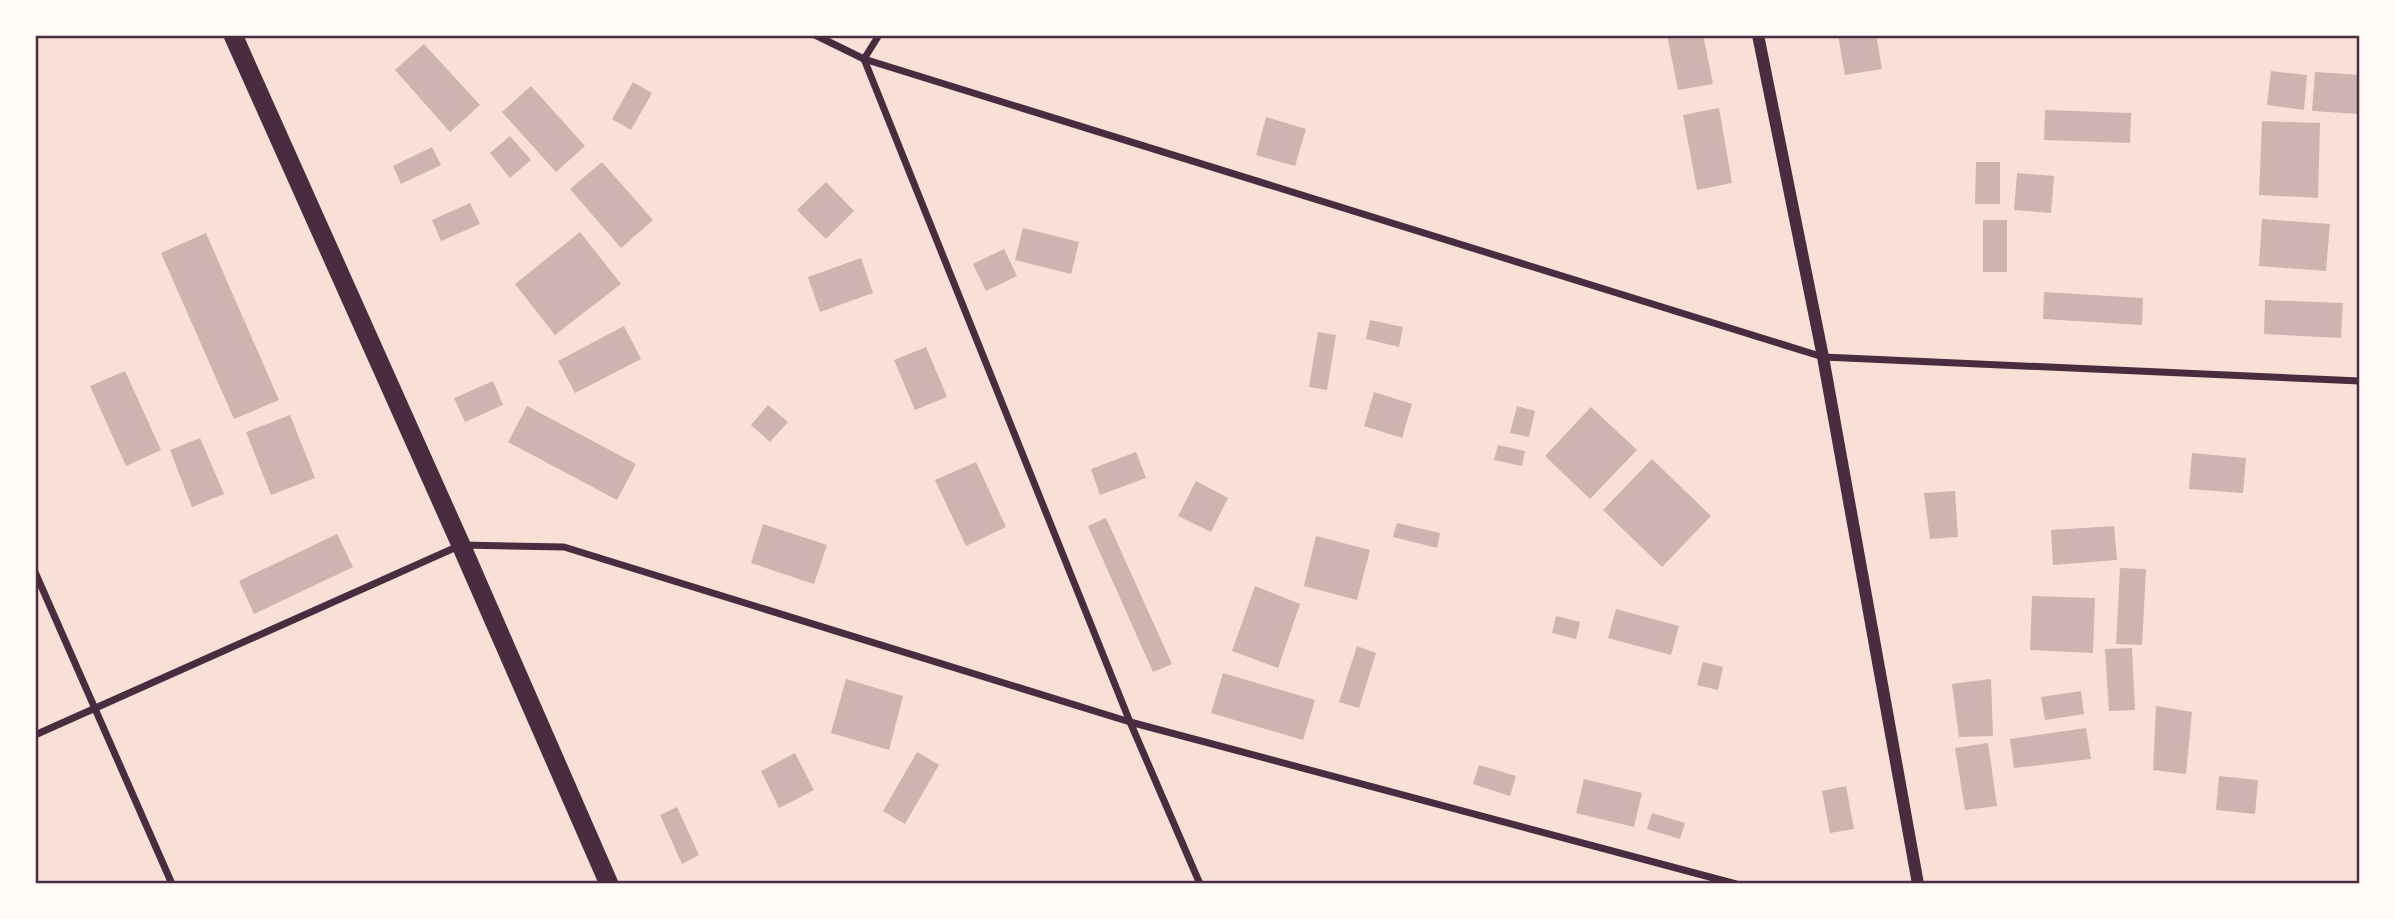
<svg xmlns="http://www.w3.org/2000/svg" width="2395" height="919" viewBox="0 0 2395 919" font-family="'Nunito Sans',sans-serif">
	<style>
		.building { fill: #ccb4b1 }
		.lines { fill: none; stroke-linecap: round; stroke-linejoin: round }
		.minor { stroke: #4a2c40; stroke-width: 7 }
		.tertiary { stroke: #4a2c40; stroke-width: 12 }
		.trunk { stroke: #4a2c40; stroke-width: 19 }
		.neatline { fill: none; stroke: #4a2c40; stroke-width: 2.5 }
	</style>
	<rect width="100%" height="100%" fill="#f7e1d7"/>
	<!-- building -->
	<g class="building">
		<polygon points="1667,35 1703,35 1713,84 1678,90"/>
		<polygon points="1838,35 1876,35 1882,69 1845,75"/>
		<polygon points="424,44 480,105 450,132 395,70"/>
		<polygon points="2271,71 2307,75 2304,110 2267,105"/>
		<polygon points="2315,72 2360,75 2360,114 2312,111"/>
		<polygon points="633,82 652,93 631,130 612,119"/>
		<polygon points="531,86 585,146 556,172 502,112"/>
		<polygon points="1719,108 1732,183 1697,190 1683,115"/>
		<polygon points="2045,110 2131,113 2130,143 2044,140"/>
		<polygon points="1266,117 1306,129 1295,166 1256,155"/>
		<polygon points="2262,121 2320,123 2318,198 2259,195"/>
		<polygon points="510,136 531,160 510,178 490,153"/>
		<polygon points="432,147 441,165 401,184 393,166"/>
		<polygon points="602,162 653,220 621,248 570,189"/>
		<polygon points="1976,162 2000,162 2000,204 1975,204"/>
		<polygon points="2017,173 2054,176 2051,213 2014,210"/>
		<polygon points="826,182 854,211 826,239 797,210"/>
		<polygon points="470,203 480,224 441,241 432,220"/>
		<polygon points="2262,219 2330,224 2326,271 2259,266"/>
		<rect x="1983" y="220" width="24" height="52"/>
		<polygon points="1023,228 1079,242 1071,274 1015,260"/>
		<polygon points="580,232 621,284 555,335 515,284"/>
		<polygon points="206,233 279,400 234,419 161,253"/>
		<polygon points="1004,249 1017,276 986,291 973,264"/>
		<polygon points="861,258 873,293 820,312 808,277"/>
		<polygon points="2044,292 2143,298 2142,325 2043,319"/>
		<polygon points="2265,300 2343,303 2341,338 2264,334"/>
		<polygon points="1370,320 1403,327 1399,347 1366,339"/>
		<polygon points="624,326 641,359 575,393 558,361"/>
		<polygon points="1318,332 1336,335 1327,390 1309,387"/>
		<polygon points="926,347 947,397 915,410 894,360"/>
		<polygon points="125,371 161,450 126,466 90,386"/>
		<polygon points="493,381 503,405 465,422 454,398"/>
		<polygon points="1374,392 1412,404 1402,438 1364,426"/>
		<polygon points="768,405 788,422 770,442 751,425"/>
		<polygon points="527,406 636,464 617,500 508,442"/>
		<polygon points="1517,406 1535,411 1529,437 1510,433"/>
		<polygon points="1591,407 1637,450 1590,499 1545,456"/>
		<polygon points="290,415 315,478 271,495 246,432"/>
		<polygon points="200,438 224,494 192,507 170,450"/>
		<polygon points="1498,445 1525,451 1522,466 1494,460"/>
		<polygon points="1136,452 1146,478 1100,495 1091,469"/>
		<polygon points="2192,453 2246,458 2243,493 2189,489"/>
		<polygon points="1652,459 1711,516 1662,567 1603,510"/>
		<polygon points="976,462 1006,527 966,546 935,480"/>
		<polygon points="1196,481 1228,498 1211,532 1178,516"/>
		<polygon points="1955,491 1958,537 1930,539 1924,493"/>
		<polygon points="1106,518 1172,664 1153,672 1088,526"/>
		<polygon points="1397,523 1440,533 1437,548 1393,537"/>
		<polygon points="763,524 827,545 814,584 751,563"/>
		<polygon points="2114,526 2117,560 2053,565 2051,530"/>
		<polygon points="337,534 353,567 254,614 239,581"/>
		<polygon points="1316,536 1370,550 1357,600 1304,586"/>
		<polygon points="2120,568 2146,569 2142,645 2116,644"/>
		<polygon points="1255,586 1300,604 1278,668 1232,651"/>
		<polygon points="2032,596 2095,598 2093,653 2030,650"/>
		<polygon points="1616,609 1679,626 1671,655 1608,638"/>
		<polygon points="1556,616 1580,622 1576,639 1552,633"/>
		<polygon points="1357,646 1376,653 1359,708 1339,702"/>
		<polygon points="2132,648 2135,710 2109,711 2105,649"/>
		<polygon points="1703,662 1723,667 1718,690 1697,685"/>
		<polygon points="1223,673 1315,700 1303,740 1211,713"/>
		<polygon points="846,679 903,696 889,750 831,733"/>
		<polygon points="1991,679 1993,736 1959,737 1952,684"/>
		<polygon points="2081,691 2084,714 2045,720 2041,697"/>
		<polygon points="2156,706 2192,712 2186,774 2153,770"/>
		<polygon points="2086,728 2091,759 2014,768 2010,739"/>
		<polygon points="1988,743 1997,806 1965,810 1955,748"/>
		<polygon points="917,752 939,765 905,824 883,811"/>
		<polygon points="795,753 814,790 779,808 761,771"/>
		<polygon points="1479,765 1516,776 1510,796 1473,784"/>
		<polygon points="2219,776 2258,780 2255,814 2216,810"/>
		<polygon points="1584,779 1642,793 1634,827 1576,813"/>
		<polygon points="1846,786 1854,829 1830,833 1822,791"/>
		<polygon points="677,807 699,855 682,864 660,815"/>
		<polygon points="1652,813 1685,823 1680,839 1647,829"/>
	</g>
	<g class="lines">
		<!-- minor -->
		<g class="minor">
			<polyline points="815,35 864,59 1823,357 2360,381"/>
			<polyline points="879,35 864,59 1130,722 1200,884"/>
			<polyline points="35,572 172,884"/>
			<polyline points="35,735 461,545 564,547 1130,722 1736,884"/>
		</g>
		<!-- tertiary -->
		<polyline class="tertiary" points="1758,35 1823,357 1918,884"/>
		<!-- trunk -->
		<polyline class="trunk" points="233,35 461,545 609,884"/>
	</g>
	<!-- border -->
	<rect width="2395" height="919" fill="none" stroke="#fffaf5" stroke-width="74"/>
	<rect x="37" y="37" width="2321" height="845" class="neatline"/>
</svg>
